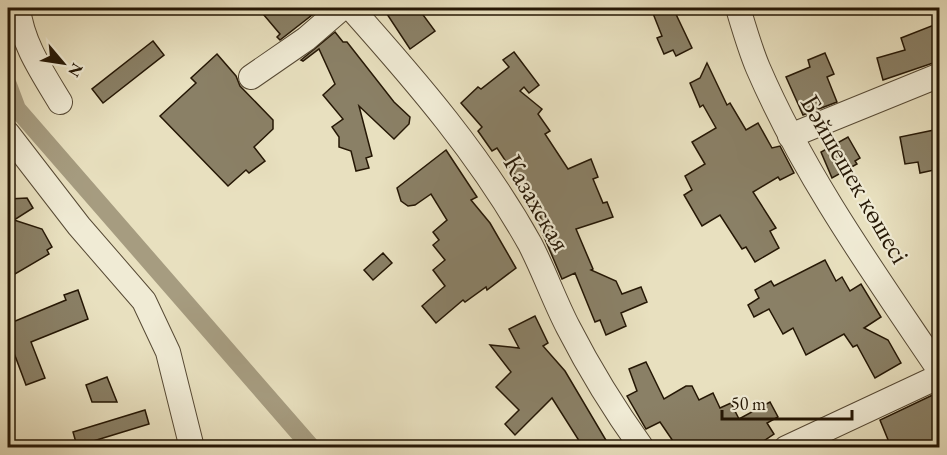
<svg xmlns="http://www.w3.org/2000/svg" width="947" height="455" viewBox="0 0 947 455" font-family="'EB Garamond',serif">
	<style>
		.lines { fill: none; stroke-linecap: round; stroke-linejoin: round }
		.canal { stroke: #a69c80; stroke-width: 18 }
		.building { fill: #8a8066; stroke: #251705; stroke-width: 1.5 }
		.minor-casing { stroke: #564934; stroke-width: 26 }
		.minor { stroke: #f0ebd5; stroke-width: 24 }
		.labels { text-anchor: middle; stroke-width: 4.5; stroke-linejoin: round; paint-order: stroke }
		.street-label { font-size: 27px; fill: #251705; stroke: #f0ebd5 }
	</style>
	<rect width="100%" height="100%" fill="#e8e0bf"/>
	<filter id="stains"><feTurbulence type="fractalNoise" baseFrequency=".00333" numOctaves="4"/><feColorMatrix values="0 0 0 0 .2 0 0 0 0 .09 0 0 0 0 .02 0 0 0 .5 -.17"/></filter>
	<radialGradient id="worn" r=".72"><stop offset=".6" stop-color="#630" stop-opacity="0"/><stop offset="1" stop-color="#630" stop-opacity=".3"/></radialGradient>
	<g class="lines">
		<!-- canal -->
		<polyline class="canal" points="8,85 17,109 312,448"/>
	</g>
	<!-- building -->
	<g class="building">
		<polygon points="258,8 321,8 280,40 277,37 280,34"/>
		<polygon points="383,8 418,8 435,31 410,49"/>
		<polygon points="661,8 673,8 692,48 676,56 673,50 664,54 657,38 662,36 652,11"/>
		<polygon points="939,23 939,61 883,80 877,58 905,50 901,38"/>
		<polygon points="335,32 343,42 347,42 394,102 410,117 409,124 394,139 359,106 372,156 366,158 369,168 356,171 351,151 339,147 339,137 332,127 343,119 323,95 335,84 319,49 303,61 301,60"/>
		<polygon points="153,41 164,55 103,103 92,89"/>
		<polygon points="514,52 539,85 529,93 524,87 520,91 542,109 538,114 550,131 545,134 568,169 591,159 598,177 593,179 603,203 607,202 613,217 576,229 593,269 591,270 616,281 622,294 641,287 647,302 621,313 626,326 606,335 600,320 595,322 575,273 562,279 539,225 543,224 529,189 526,192 497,148 492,151 478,131 482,127 461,103 478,87 481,89 509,67 503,60"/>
		<polygon points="825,53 834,74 827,77 837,102 803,115 786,77 810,67 808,60"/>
		<polygon points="217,54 236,76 240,86 273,120 273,129 254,147 265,161 249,173 246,170 228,186 160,116 196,83 191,78"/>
		<polygon points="707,63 727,105 730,103 746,130 758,123 772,148 780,146 794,173 780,180 778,177 753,192 776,228 770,231 779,248 755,262 746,247 742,249 720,215 702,226 684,195 692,190 685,176 705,164 692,142 716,128 703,105 700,107 690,83 700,78"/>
		<polygon points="939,129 939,169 920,173 918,162 905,164 900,137"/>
		<polygon points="848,137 860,158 855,161 857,164 832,178 821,152"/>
		<polygon points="446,150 477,197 471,200 490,223 516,268 487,290 486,287 465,302 463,300 436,323 422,306 445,286 433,270 445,260 433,245 439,240 433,232 447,220 431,194 415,205 408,206 401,201 397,188"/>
		<polygon points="27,198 33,208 14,220 42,229 52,247 47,250 49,254 15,274 8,261 8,199"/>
		<polygon points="383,253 392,263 373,280 364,270"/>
		<polygon points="825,260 836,281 842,277 850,291 861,284 881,317 864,328 888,340 901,363 875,378 857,345 853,347 844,334 806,355 793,328 783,334 769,309 754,317 748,305 759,298 755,290 771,281 774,286"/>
		<polygon points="78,290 88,319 31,342 45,378 26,385 8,337 8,324 66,300 64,295"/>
		<polygon points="535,316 548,343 543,346 565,371 610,447 583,447 552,398 515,435 505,424 519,410 496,387 511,372 490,345 519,348 509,329"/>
		<polygon points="646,362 664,399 686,386 692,386 699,400 713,393 720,408 731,403 739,419 770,402 778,417 767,423 774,434 755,447 677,447 660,422 646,429 627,396 637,391 629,369"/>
		<polygon points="107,377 117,402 92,402 86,385"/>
		<polygon points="939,392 939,447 891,447 880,420"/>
		<polygon points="145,410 149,424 77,446 73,432"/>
	</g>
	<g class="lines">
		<!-- minor casing -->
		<g class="minor-casing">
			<g id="minor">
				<path d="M18,8c4,35 24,64 42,94"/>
				<path d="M351,8c66,74 130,148 179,236 14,27 24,56 38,83 22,43 46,82 74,121"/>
				<path d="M738,8c6,20 12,41 20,60 47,109 116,205 182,303"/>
				<polyline points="251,77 306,39 342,8"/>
				<polyline points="8,134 79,226 144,301 168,352 192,448"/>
				<polyline points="790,136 940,75"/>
				<polyline points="786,448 940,376"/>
			</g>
		</g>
		<!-- minor -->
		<use href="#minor" class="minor"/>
	</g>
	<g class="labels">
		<!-- street labels -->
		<g class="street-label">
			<text transform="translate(855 179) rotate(60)" y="9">Бәйшешек көшесі</text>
			<text transform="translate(537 203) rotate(60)" y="9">Казахская</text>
		</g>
	</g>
	<!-- margin -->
	<rect width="947" height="455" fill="none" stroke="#e8e0bf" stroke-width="30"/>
	<rect x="9" y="9" width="929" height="437" fill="none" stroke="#251705" stroke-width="3"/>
	<rect x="15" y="15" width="917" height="425" fill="none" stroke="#251705" stroke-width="1.5"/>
	<!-- north arrow -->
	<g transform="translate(63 63) rotate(119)" stroke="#f0ebd5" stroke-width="4.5" paint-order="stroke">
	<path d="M0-4.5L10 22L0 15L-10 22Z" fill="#251705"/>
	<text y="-9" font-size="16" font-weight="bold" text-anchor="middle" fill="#251705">N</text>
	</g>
	<!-- scale -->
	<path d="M722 410v9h130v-9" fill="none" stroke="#251705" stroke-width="3"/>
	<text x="731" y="410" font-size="18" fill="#251705" stroke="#f0ebd5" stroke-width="4.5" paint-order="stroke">50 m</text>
	<rect width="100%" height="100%" filter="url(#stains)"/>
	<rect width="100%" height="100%" fill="url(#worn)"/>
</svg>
